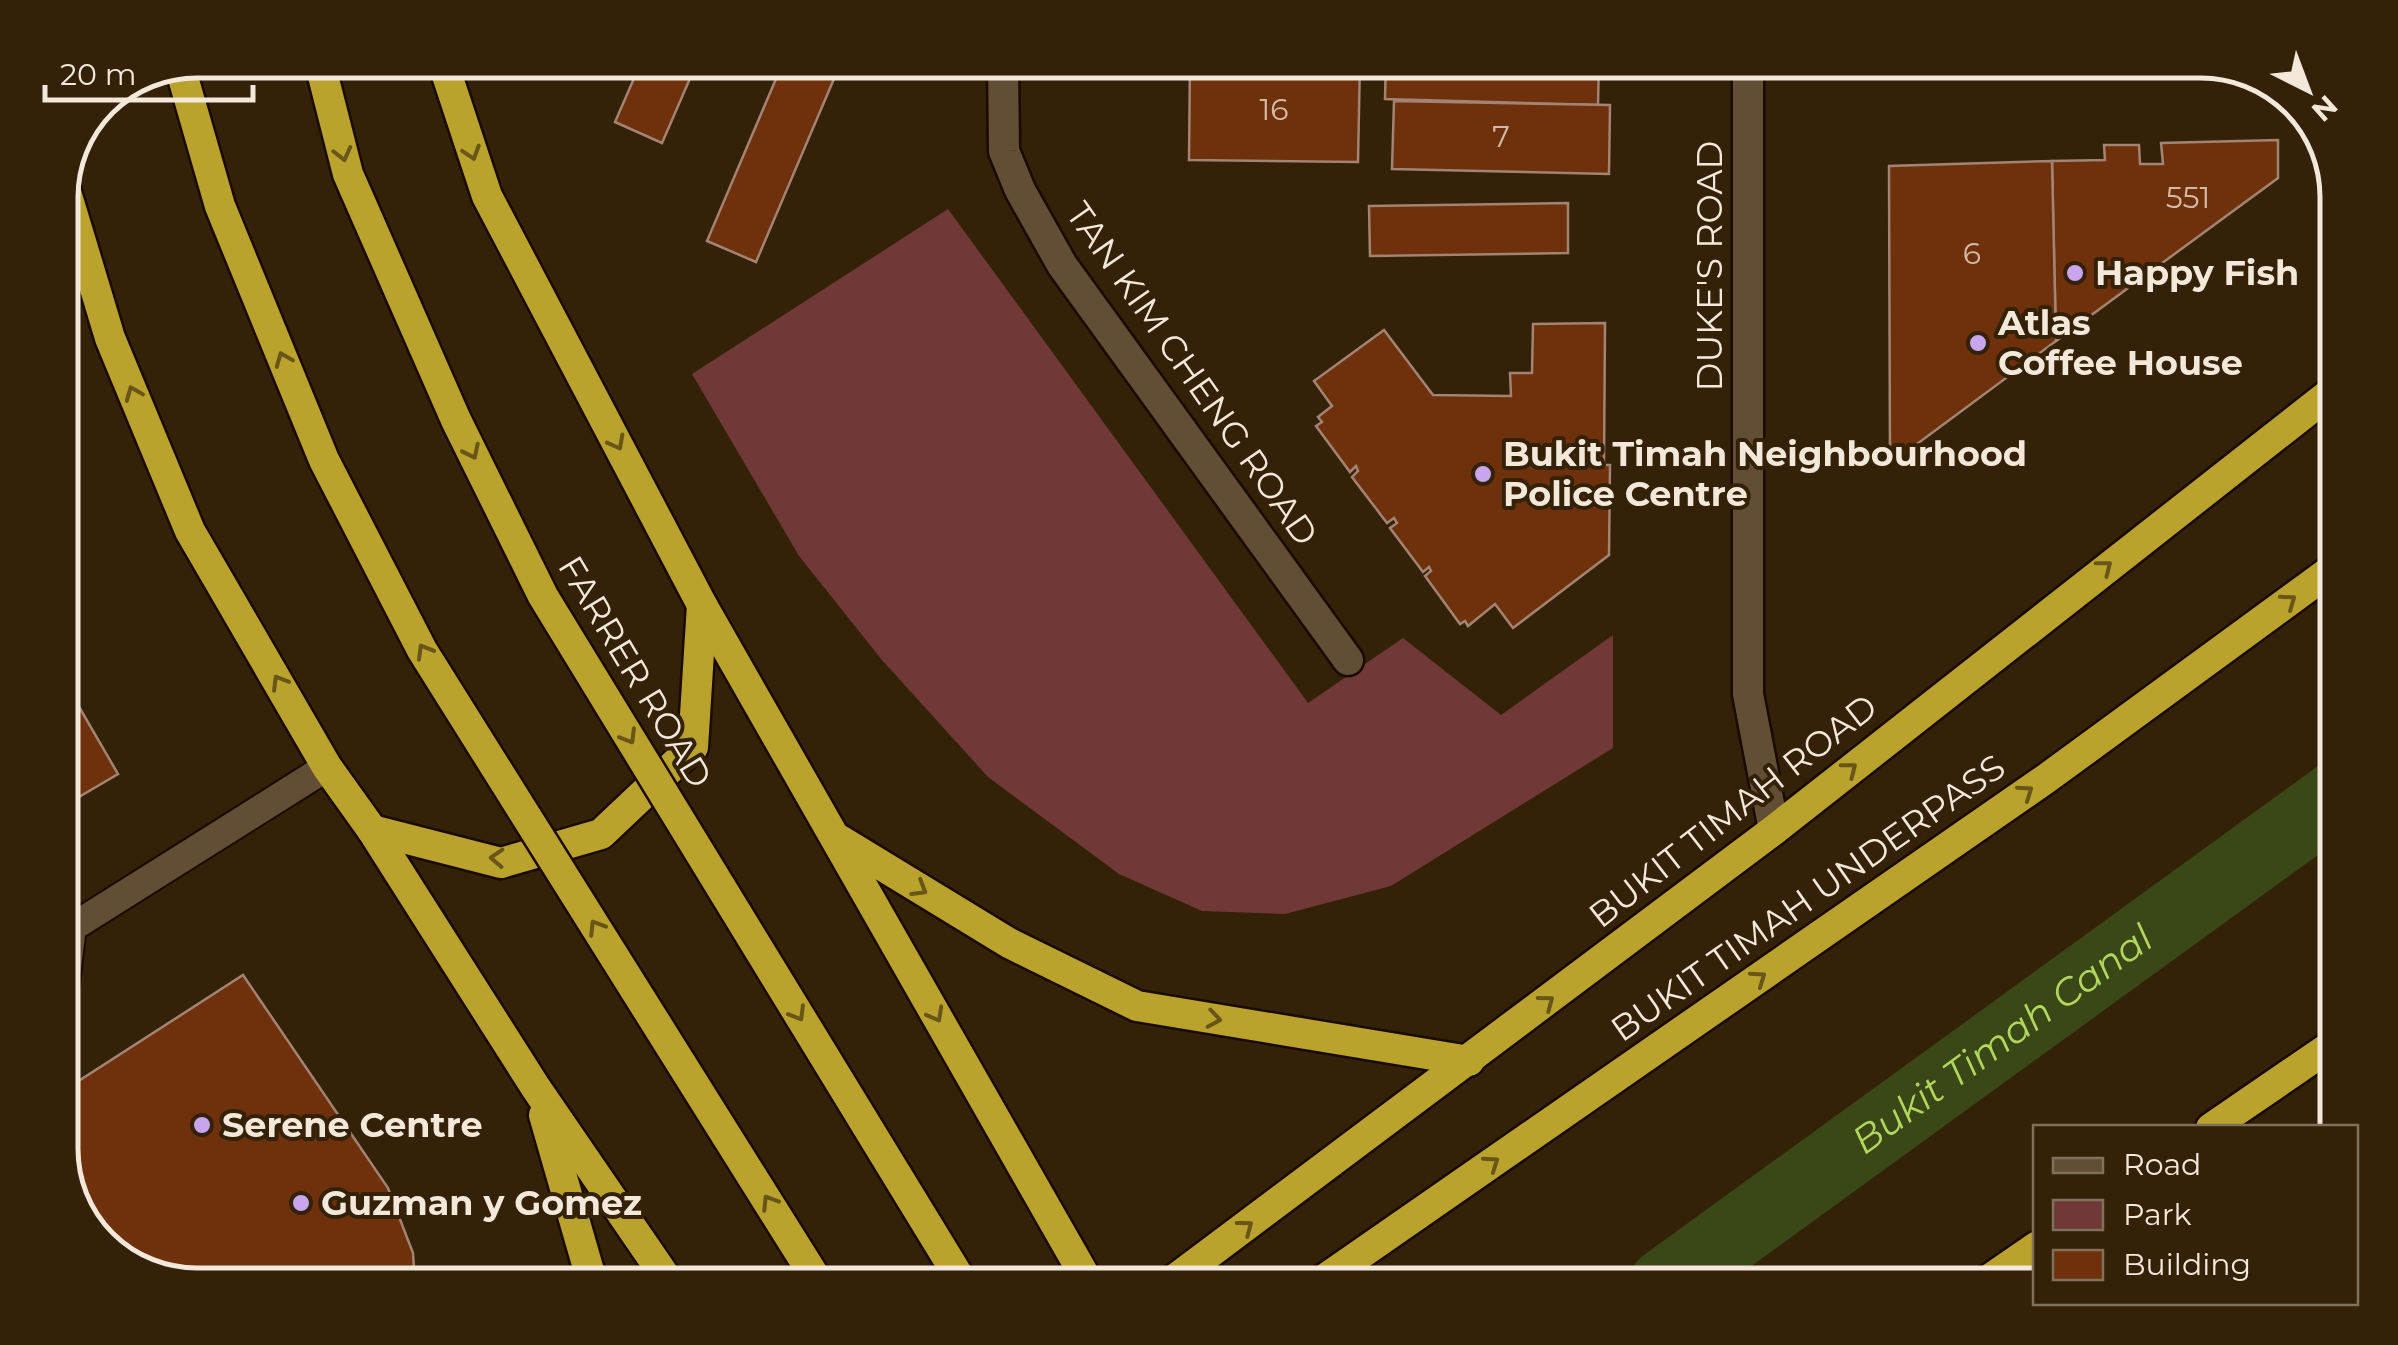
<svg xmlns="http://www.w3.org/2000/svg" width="2398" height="1345" viewBox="0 0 2398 1345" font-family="Montserrat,sans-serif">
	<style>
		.green { fill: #703938 }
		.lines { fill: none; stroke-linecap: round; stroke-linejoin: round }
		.canal { stroke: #3a4817; stroke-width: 72 }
		.building { fill: #6e310b; stroke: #a38373; stroke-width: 2.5 }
		.lane-casing { stroke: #1a0a00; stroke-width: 32 }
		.street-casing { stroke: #1a0a00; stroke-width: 35 }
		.highway-casing { stroke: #1a0a00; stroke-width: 35 }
		.lane { stroke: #624e35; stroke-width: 28 }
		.street { stroke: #624e35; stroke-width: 30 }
		.highway { stroke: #b9a32d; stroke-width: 30 }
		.highway-bridge-casing { stroke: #1a0a00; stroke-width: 35; stroke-linecap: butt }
		.highway-bridge { stroke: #b9a32d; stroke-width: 30 }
		.oneway { stroke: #695517 }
		.poi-dot { fill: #c9a5ee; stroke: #332108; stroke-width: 4 }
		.labels { text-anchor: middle; stroke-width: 8; stroke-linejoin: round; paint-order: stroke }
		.number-label { font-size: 30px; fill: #d2baa6 }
		.street-label { font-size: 35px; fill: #f4e8da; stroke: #332108 }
		.poi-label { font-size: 35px; font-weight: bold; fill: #f4e8da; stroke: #332108; text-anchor: start }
		.water-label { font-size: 38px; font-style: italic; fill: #b3d65d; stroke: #332108 }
		.rim { fill: none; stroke: #f4e8da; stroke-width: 5 }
	</style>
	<rect width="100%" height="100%" fill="#332108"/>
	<!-- green -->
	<polygon class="green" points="948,209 1308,703 1403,638 1501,715 1613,635 1613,748 1391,886 1285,914 1202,911 1119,874 988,777 882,660 799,556 692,374"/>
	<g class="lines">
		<!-- canal -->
		<path class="canal" id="s1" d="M1664,1285l674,-489"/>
	</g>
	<!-- building -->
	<g class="building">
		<polygon points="642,60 698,60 662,143 615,122"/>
		<polygon points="784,60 842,60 756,262 707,241"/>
		<polygon points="1190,60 1360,60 1358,162 1189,160"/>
		<polygon points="1386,60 1599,60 1598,105 1385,99"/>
		<rect x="2154" y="60" width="39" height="8"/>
		<polygon points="1394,101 1610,105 1609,174 1392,169"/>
		<polygon points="2278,140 2278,178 2056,341 2052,161 2105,160 2104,145 2139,145 2140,164 2163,164 2161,143"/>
		<polygon points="2052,161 2056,341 1890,464 1889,166"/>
		<polygon points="1568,203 1568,253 1370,256 1369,206"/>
		<polygon points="1605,323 1604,465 1610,465 1609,555 1513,628 1495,604 1468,626 1465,621 1460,624 1425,576 1431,571 1429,567 1423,572 1390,528 1397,523 1394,518 1387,523 1352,477 1358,471 1356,466 1350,472 1316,426 1322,422 1318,417 1332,406 1314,381 1384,330 1433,395 1511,396 1510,373 1532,373 1533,324"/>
		<polygon points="60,674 118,774 60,808"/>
		<polygon points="243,975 388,1188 413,1253 415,1285 196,1285 129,1267 83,1224 60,1157 60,1093"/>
	</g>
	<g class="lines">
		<!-- lane casing -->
		<g class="lane-casing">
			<g id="lane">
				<polyline points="60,935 327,767"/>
				<polyline points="60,1023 72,927"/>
			</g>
		</g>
		<!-- street casing -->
		<g class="street-casing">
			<g id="street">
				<polyline points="1003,60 1004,151 1020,190 1062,265 1348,660"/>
				<polyline points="1748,60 1748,694 1774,830"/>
			</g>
		</g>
		<!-- highway casing -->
		<g class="highway-casing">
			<g id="highway">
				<polyline points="442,60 487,196 702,605 1090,1285"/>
				<polyline points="63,182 110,338 190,531 327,767 372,830 536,1088 671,1285"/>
				<polyline points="372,830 501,863 601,834 693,747 702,605"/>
				<polyline points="840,840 1009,943 1137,1006 1469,1061"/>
				<polyline points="544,1115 593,1285"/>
				<polyline points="2211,1128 2338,1041"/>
				<polyline points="1167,1285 1774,830 2338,387"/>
				<polyline points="1316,1285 2047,778 2338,565"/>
				<polyline points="1981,1285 2036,1247"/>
			</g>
		</g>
		<!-- lane -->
		<use href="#lane" class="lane"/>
		<!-- street -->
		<use href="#street" class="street"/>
		<!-- highway -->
		<use href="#highway" class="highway"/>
		<!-- highway-bridge casing -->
		<g class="highway-bridge-casing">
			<g id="highway-bridge">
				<polyline points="319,60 348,174 456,420 543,596 964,1285"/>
				<polyline points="180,67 220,206 324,460 422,650 820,1285"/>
			</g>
		</g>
		<!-- highway-bridge -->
		<use href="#highway-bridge" class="highway-bridge"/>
	</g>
	<!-- one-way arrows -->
	<defs><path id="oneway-chevron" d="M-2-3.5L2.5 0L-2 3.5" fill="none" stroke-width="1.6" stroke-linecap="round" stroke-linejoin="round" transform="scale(2.5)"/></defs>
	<g class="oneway">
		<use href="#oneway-chevron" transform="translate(472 153) rotate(72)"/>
		<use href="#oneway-chevron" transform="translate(343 154) rotate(76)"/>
		<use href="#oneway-chevron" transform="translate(283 359) rotate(-112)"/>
		<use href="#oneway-chevron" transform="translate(133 393) rotate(-112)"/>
		<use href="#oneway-chevron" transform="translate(617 443) rotate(62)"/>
		<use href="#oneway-chevron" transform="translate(472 452) rotate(64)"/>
		<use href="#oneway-chevron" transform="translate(2105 567) rotate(-38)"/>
		<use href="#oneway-chevron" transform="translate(2289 601) rotate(-36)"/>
		<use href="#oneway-chevron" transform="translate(424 651) rotate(-120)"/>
		<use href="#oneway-chevron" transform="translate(279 682) rotate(-121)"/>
		<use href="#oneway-chevron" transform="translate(629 737) rotate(59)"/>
		<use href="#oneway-chevron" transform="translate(1850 769) rotate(-38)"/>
		<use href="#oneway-chevron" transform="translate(2026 792) rotate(-35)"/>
		<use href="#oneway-chevron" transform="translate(497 858) rotate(-177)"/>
		<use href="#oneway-chevron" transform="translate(920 889) rotate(31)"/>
		<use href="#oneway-chevron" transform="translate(596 927) rotate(-122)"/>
		<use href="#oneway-chevron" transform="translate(1759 978) rotate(-35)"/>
		<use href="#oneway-chevron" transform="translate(1547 1002) rotate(-37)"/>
		<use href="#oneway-chevron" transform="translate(798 1014) rotate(59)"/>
		<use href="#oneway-chevron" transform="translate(936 1015) rotate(61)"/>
		<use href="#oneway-chevron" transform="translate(1214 1019) rotate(9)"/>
		<use href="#oneway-chevron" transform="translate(1492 1163) rotate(-35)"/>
		<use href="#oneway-chevron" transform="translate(769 1202) rotate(-122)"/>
		<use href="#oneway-chevron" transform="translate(1246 1227) rotate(-37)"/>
	</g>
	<!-- markers -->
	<g class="poi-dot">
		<circle cx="2075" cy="273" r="10"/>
		<circle cx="1978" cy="343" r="10"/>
		<circle cx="1483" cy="474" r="10"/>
		<circle cx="202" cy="1125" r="10"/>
		<circle cx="301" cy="1203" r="10"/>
	</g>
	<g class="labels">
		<!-- number labels -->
		<g class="number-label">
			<text x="1274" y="120">16</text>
			<text x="1501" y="147">7</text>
			<text x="2188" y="208">551</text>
			<text x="1972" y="264">6</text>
		</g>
		<!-- street labels -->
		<g class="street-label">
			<text transform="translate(1710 266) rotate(-90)" y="12">DUKE'S ROAD</text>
			<text transform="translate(1192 374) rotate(55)" y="12">TAN KIM CHENG ROAD</text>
			<text transform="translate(635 672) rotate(59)" y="12">FARRER ROAD</text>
			<text transform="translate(1733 811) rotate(-38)" y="12">BUKIT TIMAH ROAD</text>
			<text transform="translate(1808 898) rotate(-35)" y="12">BUKIT TIMAH UNDERPASS</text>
		</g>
		<!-- poi labels -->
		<g class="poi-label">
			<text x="2095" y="285">Happy Fish</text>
			<text x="1998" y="335">Atlas<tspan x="1998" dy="40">Coffee House</tspan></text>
			<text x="1503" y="466">Bukit Timah Neighbourhood<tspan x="1503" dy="40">Police Centre</tspan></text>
			<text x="222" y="1137">Serene Centre</text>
			<text x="321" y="1215">Guzman y Gomez</text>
		</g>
		<!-- water labels -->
		<g class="water-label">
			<text dy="13" stroke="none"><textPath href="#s1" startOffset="418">Bukit Timah Canal</textPath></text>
		</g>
	</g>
	<!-- crop -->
	<path d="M0 0H2398V1345H0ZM197 78H2201A119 119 0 0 1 2320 197V1149A119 119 0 0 1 2201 1268H197A119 119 0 0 1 78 1149V197A119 119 0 0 1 197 78Z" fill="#332108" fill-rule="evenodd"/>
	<path class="rim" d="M197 78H2201A119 119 0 0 1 2320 197V1149A119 119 0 0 1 2201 1268H197A119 119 0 0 1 78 1149V197A119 119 0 0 1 197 78Z"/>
	<!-- legend -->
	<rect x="2033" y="1125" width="325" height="180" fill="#332108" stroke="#80715c" stroke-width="2.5"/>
	<rect x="2053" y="1158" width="50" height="15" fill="#624e35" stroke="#80715c" stroke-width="2.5"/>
	<text x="2123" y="1175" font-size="30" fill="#f4e8da">Road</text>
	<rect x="2053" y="1200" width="50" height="30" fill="#703938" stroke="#80715c" stroke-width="2.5"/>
	<text x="2123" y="1225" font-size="30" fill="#f4e8da">Park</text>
	<rect x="2053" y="1250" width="50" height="30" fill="#6e310b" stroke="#80715c" stroke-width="2.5"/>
	<text x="2123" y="1275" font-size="30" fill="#f4e8da">Building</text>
	<!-- north arrow -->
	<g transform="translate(2308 90) rotate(138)" stroke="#332108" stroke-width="8" paint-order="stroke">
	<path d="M0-8L18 38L0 25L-18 38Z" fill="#f4e8da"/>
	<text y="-15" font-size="28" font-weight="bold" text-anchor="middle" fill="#f4e8da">N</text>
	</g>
	<!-- scale -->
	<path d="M45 85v15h208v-15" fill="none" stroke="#f4e8da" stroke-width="5"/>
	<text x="60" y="85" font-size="30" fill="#f4e8da" stroke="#332108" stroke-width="8" paint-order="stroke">20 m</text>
</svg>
